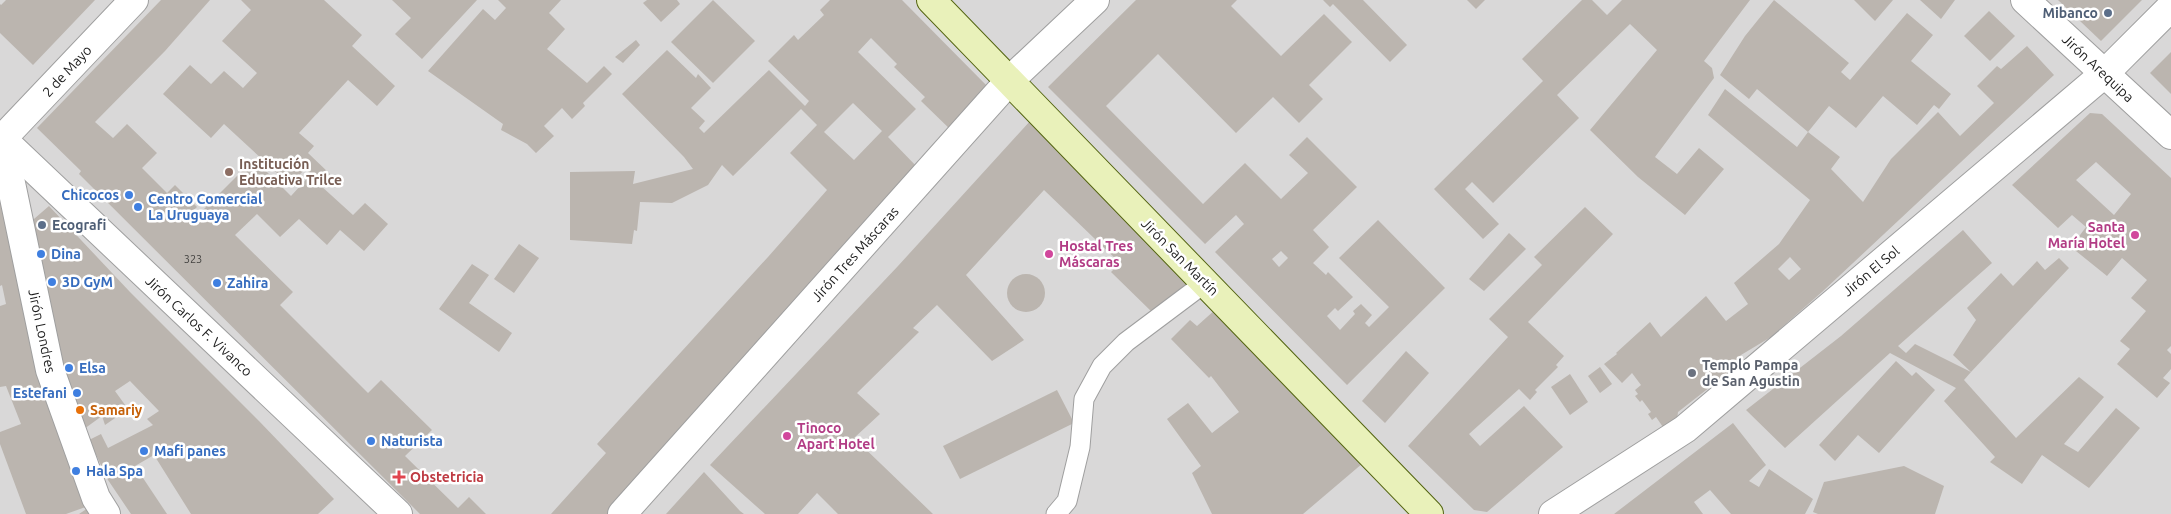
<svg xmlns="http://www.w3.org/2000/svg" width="2171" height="514" viewBox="0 0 2171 514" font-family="Ubuntu,sans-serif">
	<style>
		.residential { fill: #d9d8d8 }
		.building { fill: #bbb5af; fill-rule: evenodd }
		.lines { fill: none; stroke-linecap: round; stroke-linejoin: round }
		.lane-casing { stroke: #9f9f9f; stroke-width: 21 }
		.street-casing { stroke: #9f9f9f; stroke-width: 30 }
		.secondary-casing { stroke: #536410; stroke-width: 30 }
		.lane { stroke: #fff; stroke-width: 19 }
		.street { stroke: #fff; stroke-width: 28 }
		.secondary { stroke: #e9f1ba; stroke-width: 28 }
		.service-dot { fill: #5c6f8a; stroke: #fff; stroke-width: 2 }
		.education-dot { fill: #8d6e63; stroke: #fff; stroke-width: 2 }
		.shop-dot { fill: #3f7fe0; stroke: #fff; stroke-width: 2 }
		.hotel-dot { fill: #d1479c; stroke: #fff; stroke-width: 2 }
		.worship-dot { fill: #6b7280; stroke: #fff; stroke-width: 2 }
		.food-dot { fill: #e8710a; stroke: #fff; stroke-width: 2 }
		.health-dot { fill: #e0444e; stroke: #fff; stroke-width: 2 }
		.labels { text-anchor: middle; stroke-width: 5; stroke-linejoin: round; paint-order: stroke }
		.number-label { font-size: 11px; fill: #434240 }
		.service-label { font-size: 14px; font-weight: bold; fill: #4e5e75; stroke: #fff; text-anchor: end }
		.street-label { font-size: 14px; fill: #1b1b1b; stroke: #fff }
		.education-label { font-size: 14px; font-weight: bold; fill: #785e54; stroke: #fff; text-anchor: start }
		.shop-label { font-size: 14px; font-weight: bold; fill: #366cbe; stroke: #fff; text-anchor: start }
		.hotel-label { font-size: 14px; font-weight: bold; fill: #b23c85; stroke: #fff; text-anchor: start }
		.worship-label { font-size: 14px; font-weight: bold; fill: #5b616d; stroke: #fff; text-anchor: start }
		.food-label { font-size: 14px; font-weight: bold; fill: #c56008; stroke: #fff; text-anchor: start }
		.health-label { font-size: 14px; font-weight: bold; fill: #be3a42; stroke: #fff; text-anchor: start }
	</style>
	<rect width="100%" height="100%" fill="#ebe9e1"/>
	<!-- residential -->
	<rect class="residential" x="0" y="0" width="2171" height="514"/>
	<!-- building -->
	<g class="building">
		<polygon points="6,0 95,0 33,65 0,33 0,4 1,5"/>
		<polygon points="161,0 210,0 165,51 95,122 113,138 127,124 157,153 142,168 167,193 175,185 197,207 188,215 193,220 254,159 291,196 311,174 305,169 290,185 224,124 211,138 163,94 190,65 211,84 224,71 243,88 257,73 222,41 251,10 241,0 324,0 362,35 352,46 395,86 377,106 348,80 299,133 314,146 308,153 330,174 320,185 353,215 365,203 388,224 364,251 340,230 327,245 299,219 280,237 257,214 235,235 293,292 280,305 368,393 381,380 432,430 405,456 458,508 469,497 486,514 420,514 79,174 81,171 37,128"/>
		<polygon points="392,0 477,0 422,59 395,34 411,18"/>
		<polygon points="498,0 561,0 549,13 565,29 547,49 587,83 604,66 612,74 583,103 585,106 572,119 562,108 544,126 554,136 536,153 527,144 501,130 503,124 428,71 483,9 495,20 506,8"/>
		<polygon points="647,0 677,0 680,4 661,22 643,3"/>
		<polygon points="713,0 755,41 713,83 671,42"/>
		<path d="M830,0h72l88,89 -35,45 -34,-33 4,-4 -31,-30 3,-3 -26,-26 -13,14 58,57 -28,28 32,33 -304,344h-65l55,-61 -9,-9 171,-187 59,-67 -37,-37 27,-28 -16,-16 -68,67 -11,-11 -14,20 -36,18 -32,-1 -3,29 -3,-1 -2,14 -62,-4v-68l65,-1 -2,13 60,-15 -9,-12 -62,-63 45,-44 29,28 2,-4 13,14 -20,20 14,13 -6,7 5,5 65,-63 36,36 4,-5 -41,-40 26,-26 4,5 26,-25 -4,-5zM853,103l29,28 -28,29 -30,-28z"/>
		<path d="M1136,0h101l-6,6 50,50 43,-42 28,28 -43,43 14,14 -24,24 -26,-26 -37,36 -78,-79 -52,52 97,98 42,-41 36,36 27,-26 -19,-18 18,-18 50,50 -44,43 16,17 -16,16 13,12 2,-3 25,25 -15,14 -3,-3 -8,8 13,14 15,-16 -2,-3 8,-7 11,11 -7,8 4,4 20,-20 -50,-49 39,-38 67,68 -98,97 -132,-133 29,-28 -8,-9 -31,29 -157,-157zM1281,251l7,7 -9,9 -7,-8z"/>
		<polygon points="1323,0 1363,0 1407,45 1390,62 1333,4 1330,7"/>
		<polygon points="1467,0 1485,0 1476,9"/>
		<polygon points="1582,0 1592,0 1607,15 1622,0 1750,0 1704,61 1712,68 1714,78 1655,157 1677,174 1699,148 1724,169 1685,215 1638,177 1590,130 1657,50 1630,24 1557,95 1579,118 1493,203 1472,182 1465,189 1499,224 1483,239 1434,189 1543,81 1522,59"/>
		<polygon points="1774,0 1849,63 1841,72 1850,80 1907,13 1933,35 1911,61 1951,94 1939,109 1934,105 1917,125 1883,96 1856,128 1829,106 1808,132 1757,89 1749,99 1720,75 1745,36"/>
		<polygon points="1854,0 1893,0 1875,21"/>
		<polygon points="1920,0 1955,0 1941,19"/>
		<polygon points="2058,0 2142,0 2101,41"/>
		<polygon points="1989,11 2015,36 1990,61 1964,36"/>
		<polygon points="636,40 640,45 623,63 615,57"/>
		<path d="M2027,46l27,29 -232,217 -51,45 -30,18 1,7 -64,50 -1,8 -12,10 -9,-13 -4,3 -4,-6 3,-2 -9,-12 -2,2 -5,-6 3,-2 -3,-4 6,-5 -9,-12 -10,10 -18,-19 13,-10 -1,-1 34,-31 11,15 45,-41 20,25 22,-17 -14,-21 45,-39 31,-44 -102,-85 17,-26 72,58 11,-15 32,25 -9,12 32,33 28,-43 47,-47 22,24 34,-33 -17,-17 20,-20 4,3zM1790,257l11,12 -12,11 -11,-11z"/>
		<polygon points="2171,52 2171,94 2150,73"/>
		<path d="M2090,113l12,1 69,64v168l-4,4 4,4v15l-8,9 7,5 -13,15 -40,-34 13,-15 -10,-8 26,-30 -15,-13 16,-18 -25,-22 -15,18 -36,-29 15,-20 -14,-12 -14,13 -46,-43zM2096,162l35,32 -17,21 -38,-35z"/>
		<polygon points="1031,120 1191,282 1155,315 1111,272 1120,263 1044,190 966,275 1024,340 992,361 937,305 913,328 919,332 857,393 880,414 854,438 933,514 838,514 817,493 798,514 765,514 710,465 898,266"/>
		<polygon points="0,199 8,207 101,514 79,514 94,504 66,514 26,514 0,444 0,432 21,424 6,386 0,387 0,306 6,304 2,285 0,286"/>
		<polygon points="49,206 130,292 259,421 334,499 318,514 191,514 154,455 135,466 167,514 131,514 108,480 89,440 101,434 108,448 153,425 147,419 159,411 130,381 115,391 128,409 105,425 102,416 84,429 70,391 27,225"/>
		<polygon points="1585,207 1613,234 1528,322 1564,356 1556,365 1558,367 1535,390 1537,392 1530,400 1519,389 1469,434 1480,446 1524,406 1563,447 1487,512 1474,510 1408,446 1508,337 1489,319 1542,265 1534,257"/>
		<polygon points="1963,230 1992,263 1898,346 1906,353 1915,344 1971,372 1964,380 2016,438 2079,377 2104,397 2064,444 2078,452 2116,408 2140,428 2089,488 2042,455 2022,484 1990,462 1995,457 1944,401 1956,388 1890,353 1785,448 1746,410 1841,336"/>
		<polygon points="1509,233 1526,249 1484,291 1469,279"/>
		<polygon points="519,244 539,258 514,293 494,279"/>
		<polygon points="2059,258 2069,268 1971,372 1953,355 1976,320 1967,308 2001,273 2013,286 2037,261 2045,270"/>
		<polygon points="472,264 489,275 469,303 512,333 499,352 439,309"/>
		<circle cx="1026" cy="293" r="19"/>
		<polygon points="1216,309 1363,463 1303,514 1212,514 1192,473 1201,466 1167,419 1188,403 1212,433 1239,412 1211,376 1209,378 1171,339 1190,320 1197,326"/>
		<polygon points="1406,351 1429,373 1385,423 1362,401"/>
		<polygon points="1896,361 1912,376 1916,372 1935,390 1879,453 1858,435 1835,461 1819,445"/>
		<polygon points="1600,367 1612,384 1600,393 1588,376"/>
		<polygon points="1570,374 1588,402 1570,415 1551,387"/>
		<polygon points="1057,390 1074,423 960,479 943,446"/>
		<polygon points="1733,423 1766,465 1749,481 1759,487 1769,469 1813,499 1805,514 1731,514 1710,490 1694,502 1703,514 1614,514"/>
		<polygon points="1904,466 1944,486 1935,514 1818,514 1813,512 1824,482"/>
		<polygon points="704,472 740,511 744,514 666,514"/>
	</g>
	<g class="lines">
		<!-- lane casing -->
		<g class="lane-casing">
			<polyline id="lane" points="1056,514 1067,501 1080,447 1084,399 1102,366 1126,342 1206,282"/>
		</g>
		<!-- street casing -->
		<g class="street-casing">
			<g id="street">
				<polyline points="2025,0 2171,135"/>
				<polyline points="0,137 398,514"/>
				<polyline points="2,140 50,370 96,498 106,514"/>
				<polyline points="0,141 134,0"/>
				<polyline points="622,514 1010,80 1095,0"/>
				<polyline points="1553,514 1685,429 2104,74 2171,7"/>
			</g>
		</g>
		<!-- secondary casing -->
		<g class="secondary-casing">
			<polyline id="secondary" points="931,0 1429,514"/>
		</g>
		<!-- lane -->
		<use href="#lane" class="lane"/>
		<!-- street -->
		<use href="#street" class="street"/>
		<!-- secondary -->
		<use href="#secondary" class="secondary"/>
	</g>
	<!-- markers -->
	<g class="service-dot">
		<circle cx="2108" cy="13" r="5"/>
		<circle cx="42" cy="225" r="5"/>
	</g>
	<circle class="education-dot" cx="229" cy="172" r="5"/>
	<g class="shop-dot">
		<circle cx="129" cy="195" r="5"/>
		<circle cx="138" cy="207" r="5"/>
		<circle cx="41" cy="254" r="5"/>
		<circle cx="52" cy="282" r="5"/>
		<circle cx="217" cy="283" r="5"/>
		<circle cx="69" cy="368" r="5"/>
		<circle cx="77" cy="393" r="5"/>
		<circle cx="371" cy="441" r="5"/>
		<circle cx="144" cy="451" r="5"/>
		<circle cx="76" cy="471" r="5"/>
	</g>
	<g class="hotel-dot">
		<circle cx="2135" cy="235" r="5"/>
		<circle cx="1049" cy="254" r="5"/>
		<circle cx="787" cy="436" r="5"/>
	</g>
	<circle class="worship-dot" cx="1692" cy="373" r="5"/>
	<circle class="food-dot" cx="80" cy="410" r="5"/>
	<path class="health-dot" d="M396.5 469.5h5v5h5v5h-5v5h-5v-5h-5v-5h5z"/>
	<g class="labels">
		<!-- number labels -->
		<g class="number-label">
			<text x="193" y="263">323</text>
		</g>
		<!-- service labels -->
		<g class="service-label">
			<text x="2098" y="18">Mibanco</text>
			<text x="52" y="230" text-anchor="start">Ecografi</text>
		</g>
		<!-- street labels -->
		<g class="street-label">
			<text transform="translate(2098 68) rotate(43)" y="5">Jirón Arequipa</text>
			<text transform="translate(67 71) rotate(-47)" y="5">2 de Mayo</text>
			<text transform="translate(855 254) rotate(-48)" y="5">Jirón Tres Máscaras</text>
			<text transform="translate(1180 257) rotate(45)" y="5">Jirón San Martín</text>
			<text transform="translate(1871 271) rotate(-40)" y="5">Jirón El Sol</text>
			<text transform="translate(199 326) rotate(43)" y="5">Jirón Carlos F. Vivanco</text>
			<text transform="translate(42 331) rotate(78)" y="5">Jirón Londres</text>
		</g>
		<!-- education labels -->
		<g class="education-label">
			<text x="239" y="169">Institución<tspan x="239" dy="16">Educativa Trilce</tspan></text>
		</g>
		<!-- shop labels -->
		<g class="shop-label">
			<text x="119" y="200" text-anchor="end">Chicocos</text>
			<text x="148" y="204">Centro Comercial<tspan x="148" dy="16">La Uruguaya</tspan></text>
			<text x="51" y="259">Dina</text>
			<text x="62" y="287">3D GyM</text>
			<text x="227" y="288">Zahira</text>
			<text x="79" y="373">Elsa</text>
			<text x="67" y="398" text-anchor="end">Estefani</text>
			<text x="381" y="446">Naturista</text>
			<text x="154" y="456">Mafi panes</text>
			<text x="86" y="476">Hala Spa</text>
		</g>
		<!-- hotel labels -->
		<g class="hotel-label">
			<text x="2125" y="232" text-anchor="end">Santa<tspan x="2125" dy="16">María Hotel</tspan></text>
			<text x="1059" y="251">Hostal Tres<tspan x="1059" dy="16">Máscaras</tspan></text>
			<text x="797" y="433">Tinoco<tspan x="797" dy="16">Apart Hotel</tspan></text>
		</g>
		<!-- worship labels -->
		<g class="worship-label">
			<text x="1702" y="370">Templo Pampa<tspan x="1702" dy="16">de San Agustin</tspan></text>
		</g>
		<!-- food labels -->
		<g class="food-label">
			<text x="90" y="415">Samariy</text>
		</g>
		<!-- health labels -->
		<g class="health-label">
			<text x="410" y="482">Obstetricia</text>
		</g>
	</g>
</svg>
